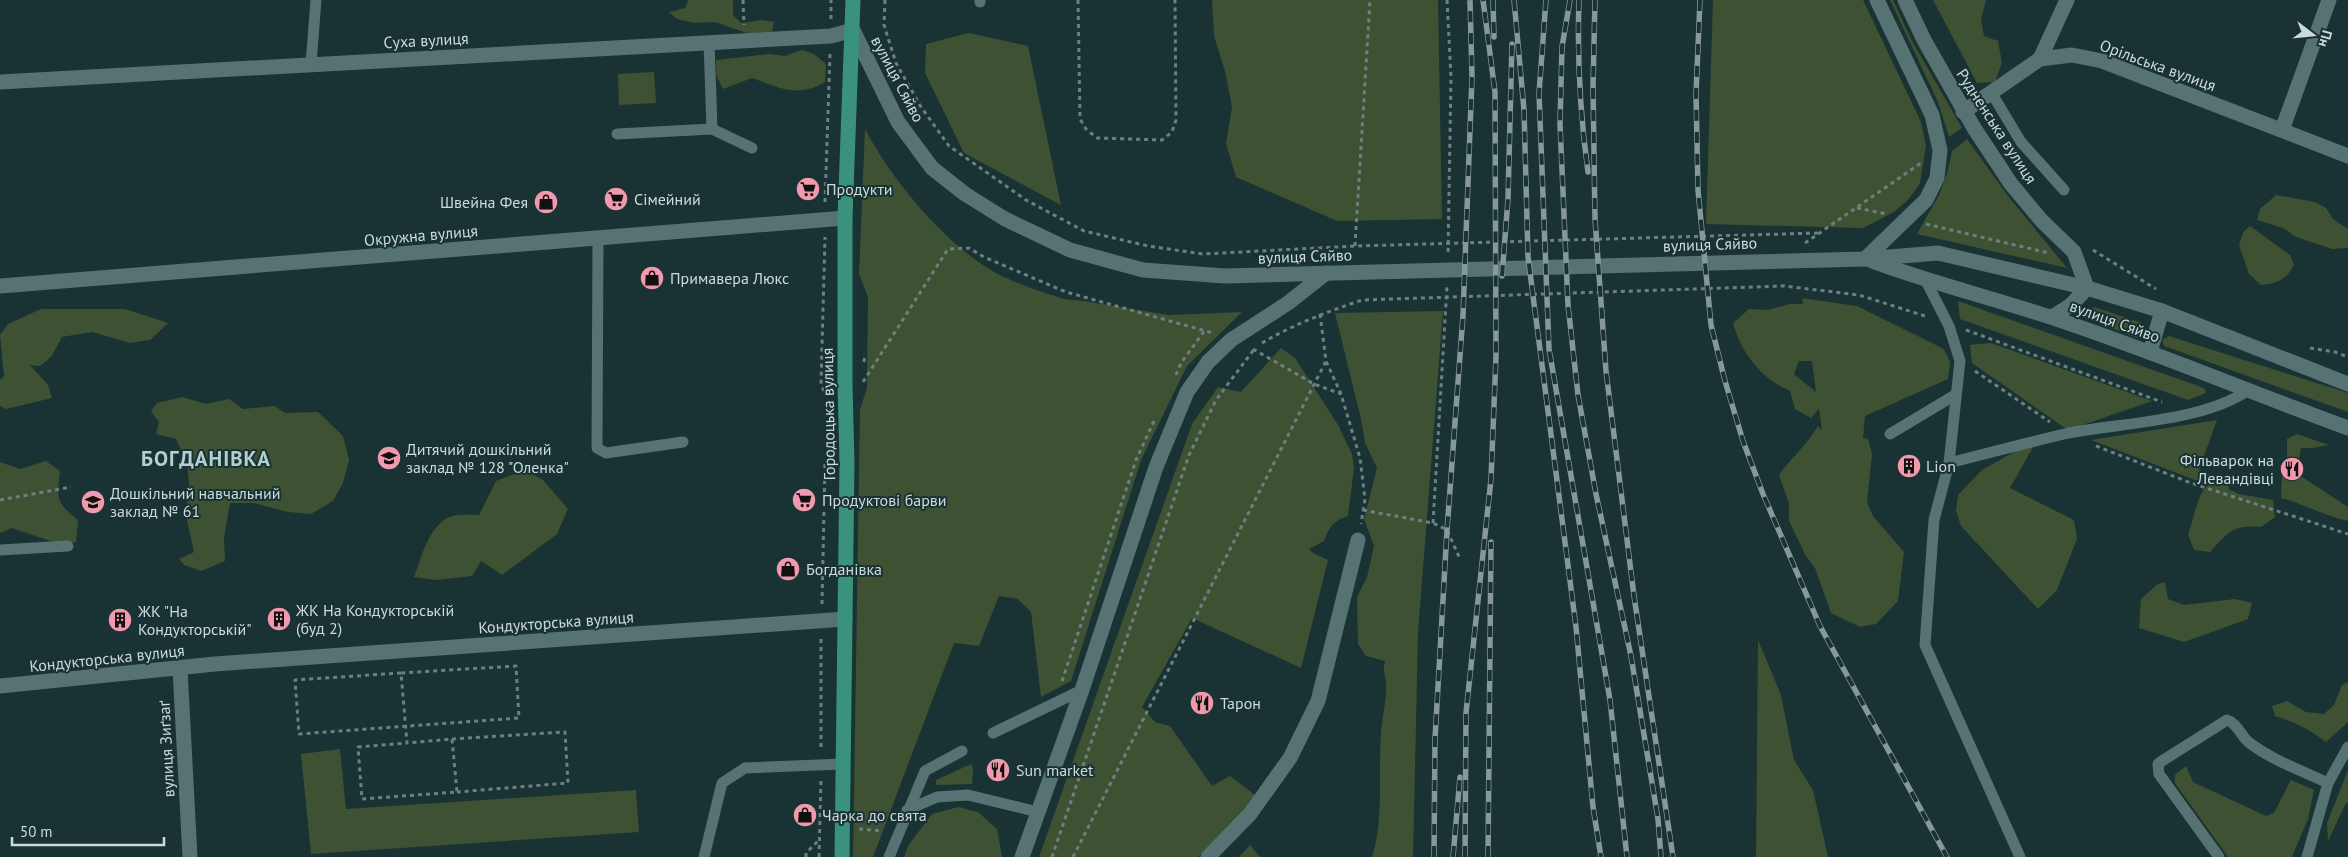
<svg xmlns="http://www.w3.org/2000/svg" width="2348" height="857" viewBox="0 0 2348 857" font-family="'PT Sans',sans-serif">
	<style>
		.green { fill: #3f5133; fill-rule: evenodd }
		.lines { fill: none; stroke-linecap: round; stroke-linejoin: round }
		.path { stroke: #6c8081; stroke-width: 3; stroke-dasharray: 4 4; stroke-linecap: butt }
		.lane { stroke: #577273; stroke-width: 11 }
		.street { stroke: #577273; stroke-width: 15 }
		.secondary { stroke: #577273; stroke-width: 15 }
		.primary { stroke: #3a927a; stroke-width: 15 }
		.rail-casing { stroke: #869898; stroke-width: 5.5 }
		.rail { stroke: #193233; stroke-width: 4; stroke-dasharray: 11; stroke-linecap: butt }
		.labels { text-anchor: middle; stroke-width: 4; stroke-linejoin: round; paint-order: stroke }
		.street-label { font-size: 16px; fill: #ccdada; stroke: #193233 }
		.poi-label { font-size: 16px; fill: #ccdada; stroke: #193233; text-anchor: start }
		.district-label { font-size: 21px; font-weight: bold; letter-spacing: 1px; fill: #b3cfd1; stroke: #193233 }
	</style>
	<rect width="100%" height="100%" fill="#193233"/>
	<!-- green -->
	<g class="green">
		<polygon points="688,0 733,0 733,15 741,23 761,20 774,22 772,31 755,36 715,22 695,23 677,19 669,12 685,8"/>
		<polygon points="1212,0 1438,0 1442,219 1337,221 1236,177 1226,143 1232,107 1225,71 1214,36"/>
		<polygon points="1713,0 1863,0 1921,122 1926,146 1920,183 1909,199 1894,212 1863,228 1706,224"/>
		<polygon points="1890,0 1893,0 1912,41 1962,128 1949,137 1938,102"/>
		<polygon points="1933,0 1986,0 1981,19 1984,36 1998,41 2002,63 1995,82 1977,83"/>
		<polygon points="969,33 1028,46 1061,205 964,153 925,73 926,44"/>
		<path d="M802,50l12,4 12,10 -1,18c-27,16 -45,6 -73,-4l-29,11 -7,-14v-15l53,-6 16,2z"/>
		<polygon points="654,72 656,103 619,105 618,74"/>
		<path d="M865,129c27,51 78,113 129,143 14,8 52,22 67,26 12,3 23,2 34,5l74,12 73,-3 -55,54 -46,94 -70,221 -30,16 -10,-85 -13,-13 -19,-3 -20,50 -25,-3 -81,214h-20l7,-448 7,-21 1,-91 -9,-23z"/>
		<polygon points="1967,139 2008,196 2067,268 1917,234 1939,195 1947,174 1952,151"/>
		<polygon points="2276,195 2315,202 2326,208 2333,219 2348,229 2348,248 2332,249 2296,237 2283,228 2257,220 2260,209"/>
		<path d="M2250,226l40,29 4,9c-7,16 -16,19 -33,21l-12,-11 -10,-29 5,-14z"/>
		<path d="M1802,298l55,8 87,43 6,13 -2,17 -83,37 -2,22 5,1 4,15 -5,48 6,14 31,36 -6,49 -22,23 -16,3 -29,-14 -16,-45 -9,-12 -17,-35v-17l-10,-29c12,-17 28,-30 39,-49l4,5 -3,-22 -8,9 -16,-9 -5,-18c-28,-12 -49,-38 -57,-68l16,-14 18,1 23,-6h13zM1799,361h13l4,31 -22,-18z"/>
		<polygon points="1958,301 2204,388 2206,393 2188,400 1960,319"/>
		<polygon points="2094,307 2142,323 2137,338 2080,316"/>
		<polygon points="41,309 125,309 168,323 150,340 130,343 92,332 62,337 51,357 40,366 30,365 48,385 52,398 6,409 0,406 0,380 4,376 0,335 8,324"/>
		<path d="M1443,311l-25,321 -5,225h-41c12,-40 6,-82 9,-124 1,-15 6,-35 5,-50 0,-9 -4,-9 -1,-22l-19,-5 -8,-12 -1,-47 10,-20 7,-31 -10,-27 13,-51 -12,-25 -4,-24 -26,-106z"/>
		<polygon points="2169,336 2348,393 2348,412 2164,346 2162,340"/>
		<polygon points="1991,343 2152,401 2068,430 1972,363 1970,345"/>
		<path d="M1281,348l14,10 43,67 14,29 2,14 -6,48c-14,4 -19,11 -24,25l-15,8 4,4 15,7 -27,108 -109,-50 -50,89 13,15 15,4 42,60 18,-10 25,19 -14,22 -43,40h-159l153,-433 26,-37 23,5z"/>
		<polygon points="182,397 206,404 229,399 243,409 275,406 285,413 318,412 343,436 349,460 343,483 333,501 311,514 288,512 254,503 230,503 224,538 225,561 201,571 184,565 179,559 194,552 186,516 189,484 187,463 176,439 156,434 159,422 151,411 157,403"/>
		<path d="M2217,420l-18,50 31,13 -2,6 11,5 34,6 2,17 -14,10c-29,-3 -32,5 -51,25l-16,-2 -6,-16c6,-15 9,-40 20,-49l-117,-45z"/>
		<path d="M2297,434l32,11 -16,3h-12l-5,25 52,34v14c-23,-5 -44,-17 -67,-23l1,-24 5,-18v-17z"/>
		<polygon points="2030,443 2033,447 2010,488 2074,520 2077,539 2057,590 2038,609 1961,526 1956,511 1958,495 1982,470"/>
		<path d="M46,461l14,10c-3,29 -5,30 18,49l-2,22 -14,3 -50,-17 -12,5v-71l20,7z"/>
		<path d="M525,470l18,10 25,29 -11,25 -55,41 -21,-14 -9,15 -36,4 -22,-3c8,-21 15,-53 38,-61 8,-2 19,-1 27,-1l17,-34z"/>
		<polygon points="2165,582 2168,599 2184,605 2235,599 2252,603 2248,619 2184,642 2139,628 2141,599 2158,584"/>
		<polygon points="1758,640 1781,695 1794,760 1813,790 1828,857 1756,857"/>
		<path d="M2348,682v40l-22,20c-17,-13 -31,-20 -51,-26l-3,-10 15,-5 19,11 18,2 10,-9 8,-20z"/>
		<polygon points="340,749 346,809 636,790 639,832 311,854 301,754"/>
		<polygon points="971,764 973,768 972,784 936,785 936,780"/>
		<polygon points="2186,766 2193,782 2266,816 2274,813 2291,780 2314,790 2308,819 2292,857 2228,857 2175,783 2175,775"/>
		<polygon points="2348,770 2348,804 2346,803 2328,841 2327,823"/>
		<polygon points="958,807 978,812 997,829 1002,857 904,857 908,846 932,814"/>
		<polygon points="1250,845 1260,857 1239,857"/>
	</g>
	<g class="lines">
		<!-- path -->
		<g class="path">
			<polyline points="743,0 744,25"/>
			<polyline points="885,0 884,25 896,63 921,107 949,146 1026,200 1084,231 1148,246 1203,254 1355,246 1819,233"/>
			<polyline points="1078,0 1080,119 1086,129 1097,138 1162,140 1172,132 1176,120 1175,0"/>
			<polyline points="1447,0 1451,77 1448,253"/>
			<polyline points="831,19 831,0"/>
			<polyline points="825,202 830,54"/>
			<polyline points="1857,208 1887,214"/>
			<polyline points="1926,224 2049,253"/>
			<polyline points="1805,243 1921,163"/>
			<polyline points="1355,246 1370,0"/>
			<polyline points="2093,250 2156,289"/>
			<polyline points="1320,314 1326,361 1341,394 1360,458 1365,499 1361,524"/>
			<polyline points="1966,330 2162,402"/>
			<path d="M1262,343c32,-19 65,-31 100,-43l422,-14 75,9 66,21"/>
			<polyline points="2310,348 2335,352 2348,357"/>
			<polyline points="1253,349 1314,384 1341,394"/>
			<polyline points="864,362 865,354"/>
			<polyline points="1975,371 2050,422"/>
			<polyline points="1176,375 1181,363 1205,330"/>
			<polyline points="863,382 948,249 969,248 984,257 1066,292 1213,333"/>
			<polyline points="824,391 821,384 825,237"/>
			<polyline points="2096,446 2191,483 2348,534"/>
			<polyline points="0,500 71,487"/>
			<polyline points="1363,510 1433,523 1447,530 1460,559"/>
			<polyline points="1433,523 1447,286"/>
			<polyline points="822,604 825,462"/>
			<polyline points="821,639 821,750"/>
			<polyline points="401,673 295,680 299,734 519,718 516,666 401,673 407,743 452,739 457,792 362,799 358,747 407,743"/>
			<polyline points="1062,681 1136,460 1154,421"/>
			<polyline points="452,739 565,732 568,783 457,792"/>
			<polyline points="859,829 883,831"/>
			<polyline points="806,857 806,853 819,840"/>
			<polyline points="819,857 821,779"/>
			<polyline points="1052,857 1189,455 1216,400 1255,348"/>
			<polyline points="1073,857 1326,361"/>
		</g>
		<!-- lane -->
		<g class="lane">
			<polyline points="980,2 980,0"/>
			<polyline points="709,42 712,129 752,148"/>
			<polyline points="311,64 316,0"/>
			<polyline points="1991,92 2021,142 2064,190"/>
			<polyline points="617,134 712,129"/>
			<polyline points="598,238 597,448 606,453 683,442"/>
			<polyline points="1926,281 1949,326 1960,361 1949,463 1934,520 1925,645 2020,857"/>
			<polyline points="1890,434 1955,395"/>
			<path d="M1949,463c40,-10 80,-21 120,-30 52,-10 134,-12 178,-42"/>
			<polyline points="0,550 68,546"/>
			<polyline points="993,733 1082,690"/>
			<polyline points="907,810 937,797 968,795 1038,812"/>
			<polyline points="704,857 722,783 745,768 843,764"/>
			<polyline points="889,857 925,771 962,751"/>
			<path d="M2219,857l-60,-83 -1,-10 4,-3 65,-41c11,3 14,18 24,24 23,17 52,27 77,39"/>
			<polyline points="2307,857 2328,783 2348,747"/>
		</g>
		<!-- street -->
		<g class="street">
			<polyline points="2040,59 2067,0"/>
			<polyline points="0,82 831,36 853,30"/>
			<polyline points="1963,112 2040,59 2072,55 2102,61 2348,156"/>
			<polyline points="2282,130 2329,0"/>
			<polyline points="180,669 190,857"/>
			<polyline points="0,686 215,664 845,619"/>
			<polyline points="1208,857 1250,814 1290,758 1318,701 1358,540"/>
		</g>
		<!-- secondary -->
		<g class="secondary">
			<polyline points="1905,0 1924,40 1974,128 2011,184 2042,221 2074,252 2087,288"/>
			<polyline points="853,30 898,122 932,168 965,194 1005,219 1070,250 1143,270 1225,276 1865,259 1938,253 2087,288 2162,311 2348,384"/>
			<polyline points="1865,259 1926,200 1937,178 1940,150 1932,115 1877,0"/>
			<path d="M1872,261c59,22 121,37 181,57 100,33 196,74 295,110"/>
			<polyline points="0,286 845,218"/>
			<polyline points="2052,317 2071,305 2087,288"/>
			<polyline points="2150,352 2162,311"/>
			<polyline points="1022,857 1082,690 1156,467 1187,392 1208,362 1231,340 1288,303 1326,273"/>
		</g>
		<!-- primary -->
		<polyline class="primary" points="842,857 847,462 845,385 845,218 853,0"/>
		<!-- rail casing -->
		<g class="rail-casing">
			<g id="rail">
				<polyline points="1493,0 1494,37"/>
				<polyline points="1514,0 1524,110 1528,257 1576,627 1593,807 1601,857"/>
				<polyline points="1546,0 1539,93 1549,349 1610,700 1627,857"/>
				<polyline points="1570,0 1562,47 1560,124 1568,305 1578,395 1596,494 1631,656 1658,819 1661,857"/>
				<path d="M1579,0c-2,58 1,114 9,172"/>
				<polyline points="1595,0 1593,87 1595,219 1606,371 1634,596 1673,857"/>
				<polyline points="1700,0 1696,94 1698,190 1711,325 1725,381 1743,441 1763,494 1820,626 1947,857"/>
				<polyline points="1502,276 1508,199 1512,44"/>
				<polyline points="1434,857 1435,739 1447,530 1463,315 1472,77 1470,0"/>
				<polyline points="1453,857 1460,777"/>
				<polyline points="1465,857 1466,713 1491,479 1496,356 1495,92 1483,0"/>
				<polyline points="1488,857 1491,542"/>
			</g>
		</g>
		<!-- rail -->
		<use href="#rail" class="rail"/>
	</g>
	<!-- icons -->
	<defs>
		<g id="supermarket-disc" transform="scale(1.25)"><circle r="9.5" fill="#f29aad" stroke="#193233"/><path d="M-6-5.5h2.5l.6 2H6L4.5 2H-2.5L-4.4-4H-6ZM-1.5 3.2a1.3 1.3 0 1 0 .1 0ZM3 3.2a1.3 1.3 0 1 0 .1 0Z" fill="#111"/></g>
		<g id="shop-disc" transform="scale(1.25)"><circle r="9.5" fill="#f29aad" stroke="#193233"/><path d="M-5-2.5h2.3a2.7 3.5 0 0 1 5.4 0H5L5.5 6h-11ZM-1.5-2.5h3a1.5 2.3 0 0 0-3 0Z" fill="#111"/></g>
		<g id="school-disc" transform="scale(1.25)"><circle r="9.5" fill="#f29aad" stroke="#193233"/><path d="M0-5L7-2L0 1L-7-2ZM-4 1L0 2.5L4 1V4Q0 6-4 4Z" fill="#111"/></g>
		<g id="building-disc" transform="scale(1.25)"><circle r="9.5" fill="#f29aad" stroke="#193233"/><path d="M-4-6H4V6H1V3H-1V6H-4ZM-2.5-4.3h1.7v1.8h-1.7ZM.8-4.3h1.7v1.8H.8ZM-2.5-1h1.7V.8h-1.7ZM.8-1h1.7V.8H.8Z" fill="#111"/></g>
		<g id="restaurant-disc" transform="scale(1.25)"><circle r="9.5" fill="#f29aad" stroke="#193233"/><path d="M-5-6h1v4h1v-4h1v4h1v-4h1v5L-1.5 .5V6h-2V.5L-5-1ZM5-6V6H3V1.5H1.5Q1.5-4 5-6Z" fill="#111"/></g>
	</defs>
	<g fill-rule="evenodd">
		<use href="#supermarket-disc" x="808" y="189"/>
		<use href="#supermarket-disc" x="616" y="199"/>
		<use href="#shop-disc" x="546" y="202"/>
		<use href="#shop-disc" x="652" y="278"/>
		<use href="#school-disc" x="389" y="458"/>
		<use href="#building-disc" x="1909" y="466"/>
		<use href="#restaurant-disc" x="2292" y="469"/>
		<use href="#supermarket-disc" x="804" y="500"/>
		<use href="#school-disc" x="93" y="502"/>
		<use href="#shop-disc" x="788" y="569"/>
		<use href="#building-disc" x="279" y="619"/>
		<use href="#building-disc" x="120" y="620"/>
		<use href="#restaurant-disc" x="1202" y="703"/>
		<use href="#restaurant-disc" x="998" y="770"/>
		<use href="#shop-disc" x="805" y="815"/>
	</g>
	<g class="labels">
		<!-- street labels -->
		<g class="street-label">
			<text transform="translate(426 40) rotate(-3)" y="6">Суха вулиця</text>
			<text transform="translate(2158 65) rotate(20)" y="6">Орільська вулиця</text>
			<text transform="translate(898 79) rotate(62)" y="6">вулиця Сяйво</text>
			<text transform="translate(1997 126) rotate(57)" y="6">Рудненська вулиця</text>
			<text transform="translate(421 235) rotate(-5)" y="6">Окружна вулиця</text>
			<text transform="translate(1710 244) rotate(-2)" y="6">вулиця Сяйво</text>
			<text transform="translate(1305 256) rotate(-2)" y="6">вулиця Сяйво</text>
			<text transform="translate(2115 321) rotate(20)" y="6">вулиця Сяйво</text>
			<text transform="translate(828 414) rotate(-91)" y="6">Городоцька вулиця</text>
			<text transform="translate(556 622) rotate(-4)" y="6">Кондукторська вулиця</text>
			<text transform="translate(107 658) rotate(-6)" y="6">Кондукторська вулиця</text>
			<text transform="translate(166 749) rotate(-93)" y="6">вулиця Зиґзаґ</text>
		</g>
		<!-- poi labels -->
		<g class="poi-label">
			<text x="826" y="195">Продукти</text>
			<text x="634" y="205">Сімейний</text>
			<text x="528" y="208" text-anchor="end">Швейна Фея</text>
			<text x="670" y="284">Примавера Люкс</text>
			<text x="406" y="455">Дитячий дошкільний<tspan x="406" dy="18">заклад № 128 "Оленка"</tspan></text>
			<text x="2274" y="466" text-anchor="end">Фільварок на<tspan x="2274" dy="18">Левандівці</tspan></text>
			<text x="1926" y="472">Lion</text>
			<text x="110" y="499">Дошкільний навчальний<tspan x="110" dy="18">заклад № 61</tspan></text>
			<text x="822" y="506">Продуктові барви</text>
			<text x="806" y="575">Богданівка</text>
			<text x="296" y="616">ЖК На Кондукторській<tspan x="296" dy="18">(буд 2)</tspan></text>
			<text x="138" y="617">ЖК "На<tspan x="138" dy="18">Кондукторській"</tspan></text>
			<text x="1220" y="709">Тарон</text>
			<text x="1016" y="776">Sun market</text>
			<text x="822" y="821">Чарка до свята</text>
		</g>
		<!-- district labels -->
		<g class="district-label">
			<text x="206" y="466">БОГДАНІВКА</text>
		</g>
	</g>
	<!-- north arrow -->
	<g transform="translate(2313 35) rotate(106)" stroke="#193233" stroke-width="4" paint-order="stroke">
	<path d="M0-4L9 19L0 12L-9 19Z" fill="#ccdada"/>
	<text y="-8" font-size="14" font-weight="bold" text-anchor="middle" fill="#ccdada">Пн</text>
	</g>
	<!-- scale -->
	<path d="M12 837v8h152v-8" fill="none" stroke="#ccdada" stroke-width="2.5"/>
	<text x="20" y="837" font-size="15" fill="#ccdada" stroke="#193233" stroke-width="4" paint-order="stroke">50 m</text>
</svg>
